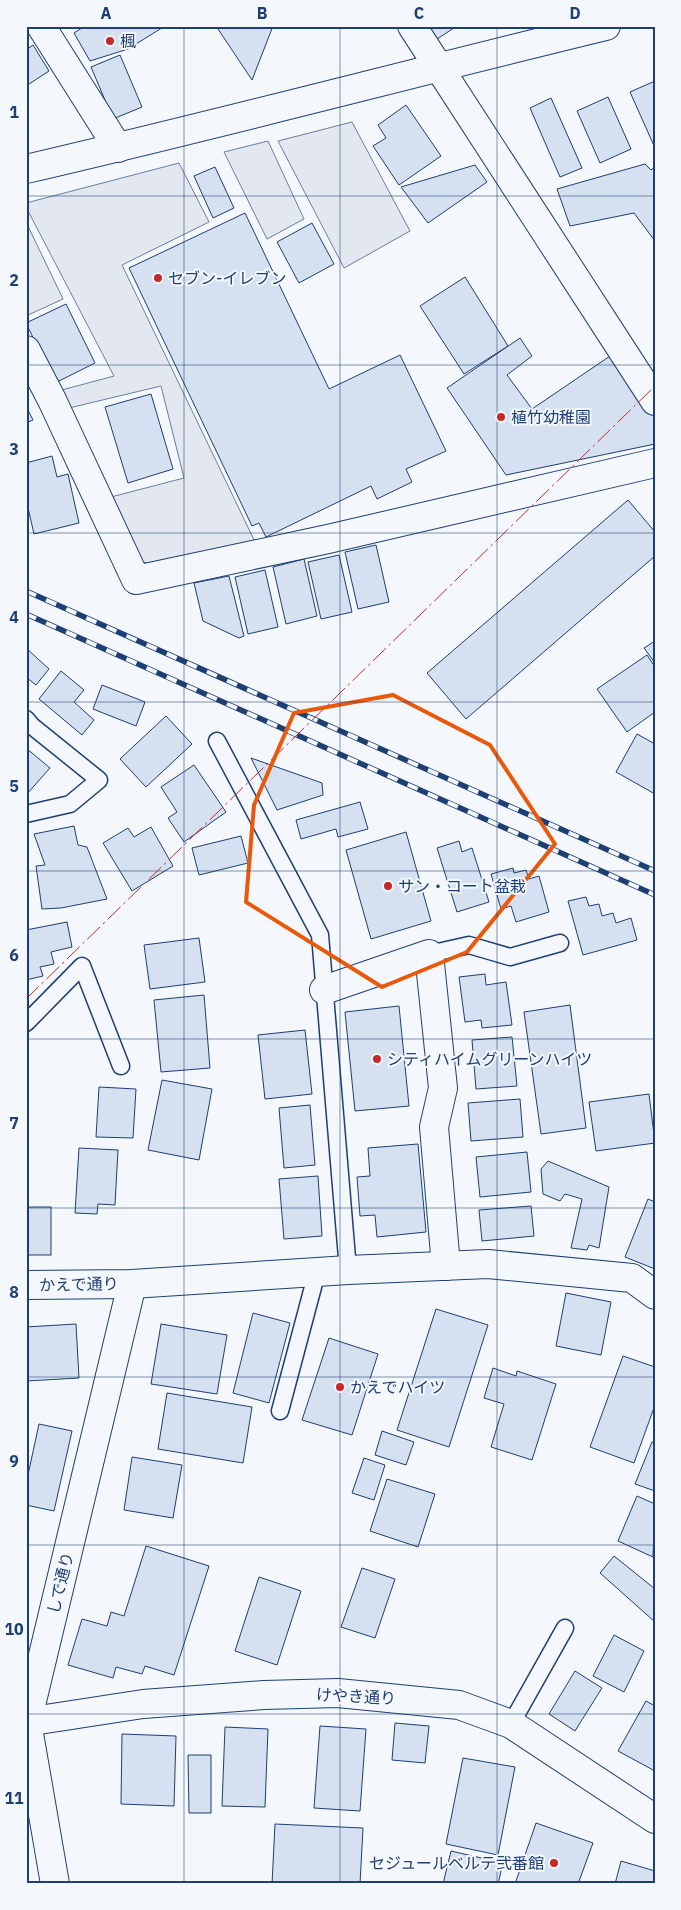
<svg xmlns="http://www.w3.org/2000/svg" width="681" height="1910" viewBox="0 0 681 1910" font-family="'IBM Plex Sans','Noto Sans JP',sans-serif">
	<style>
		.parking { fill: #e3e8f0; stroke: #687fa3 }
		.building { fill: #d5e0f0; stroke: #1d3f73 }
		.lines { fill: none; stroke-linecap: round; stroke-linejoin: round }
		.lane-casing { stroke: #1d3f73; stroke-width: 19 }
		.street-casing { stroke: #1d3f73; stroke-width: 30 }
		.secondary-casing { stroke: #1d3f73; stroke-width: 30 }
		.lane { stroke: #f4f7fb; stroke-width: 16 }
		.street { stroke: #f4f7fb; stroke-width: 28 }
		.secondary { stroke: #f4f7fb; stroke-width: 28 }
		.rail-casing { stroke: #1d3f73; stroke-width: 5.5 }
		.rail { stroke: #f4f7fb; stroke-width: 4; stroke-dasharray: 11; stroke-linecap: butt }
		.power { stroke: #c62828; stroke-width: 1; stroke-dasharray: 18 4 2.5 4; stroke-linecap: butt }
		.marked { fill: none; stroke: #e8590c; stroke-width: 4; stroke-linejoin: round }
		.grid { fill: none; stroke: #1d3f73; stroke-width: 1; stroke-opacity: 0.55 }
		.poi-dot { fill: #c62828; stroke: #f4f7fb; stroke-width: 2 }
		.labels { text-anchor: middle; stroke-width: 4; stroke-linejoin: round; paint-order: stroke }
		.poi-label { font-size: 16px; fill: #1d3f73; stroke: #f4f7fb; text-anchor: start }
		.street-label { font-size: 16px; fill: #1d3f73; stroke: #f4f7fb }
		.neatline { fill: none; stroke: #1d3f73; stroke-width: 2 }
		.grid-label { font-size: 16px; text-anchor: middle; font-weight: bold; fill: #1d3f73 }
	</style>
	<rect width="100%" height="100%" fill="#f4f7fb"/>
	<!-- parking -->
	<g class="parking">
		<polygon points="352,122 410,231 344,268 278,141"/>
		<polygon points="268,141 304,219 267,239 224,152"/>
		<polygon points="179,163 209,222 122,265 256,544 152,566 142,561 111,497 184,478 161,386 69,408 58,391 114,376 26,207 26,203"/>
		<polygon points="26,222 63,299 26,316"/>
	</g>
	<!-- building -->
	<g class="building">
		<polygon points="85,26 165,26 128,49 90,61 74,33"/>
		<polygon points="216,26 273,26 252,80"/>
		<polygon points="425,26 457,26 434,41"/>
		<polygon points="33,45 49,71 26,86 26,50"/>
		<polygon points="120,55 142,107 113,119 91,67"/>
		<polygon points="655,81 655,148 630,92"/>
		<polygon points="608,97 631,149 600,163 577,111"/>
		<polygon points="551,98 582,168 560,177 530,108"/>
		<polygon points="406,105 441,156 399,185 373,146 386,138 378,125"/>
		<polygon points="645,164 651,170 655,167 655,241 634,213 570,226 557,189"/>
		<polygon points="475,165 487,182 428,223 401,187"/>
		<polygon points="215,167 234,208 213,218 194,176"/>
		<polygon points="245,213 329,389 400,355 446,451 406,469 412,482 377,499 371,486 266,537 259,523 252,526 129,268"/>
		<polygon points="312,223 334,264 299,283 277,242"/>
		<polygon points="465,277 508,346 464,374 420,306"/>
		<polygon points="66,304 95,363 55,383 26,323"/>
		<polygon points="520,338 532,356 507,375 532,409 613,354 655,415 655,444 506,475 447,388"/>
		<polygon points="151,394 173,469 128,483 105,407"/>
		<polygon points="26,406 33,420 26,423"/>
		<polygon points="52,456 57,477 68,474 79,523 34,534 26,499 26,463"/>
		<polygon points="628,500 655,532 655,556 466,719 427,673"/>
		<polygon points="376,545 389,602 358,609 345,552"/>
		<polygon points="339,555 352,612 321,619 308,562"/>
		<polygon points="304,559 317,616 286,624 273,567"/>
		<polygon points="265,570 278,627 248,634 235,577"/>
		<polygon points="229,576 244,636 239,638 203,621 194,583"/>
		<polygon points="655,641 655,663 644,648"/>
		<polygon points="26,648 49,669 36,685 26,677"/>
		<polygon points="647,655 655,667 655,712 627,732 597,689"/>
		<polygon points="61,671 84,690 74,702 94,720 82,735 39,699"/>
		<polygon points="102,685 145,702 136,726 93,709"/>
		<polygon points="166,716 192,744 146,787 120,759"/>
		<polygon points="637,734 655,744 655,794 616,772"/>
		<polygon points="26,748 50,768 26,795"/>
		<polygon points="251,758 322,783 323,795 277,810"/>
		<polygon points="194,765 226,812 184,842 168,818 177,812 161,787"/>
		<polygon points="360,802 368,829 338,837 336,829 301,839 296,820"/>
		<polygon points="74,826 78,845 87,847 107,899 61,908 42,909 36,866 45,865 34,834"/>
		<polygon points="151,827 173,866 132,891 103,843 128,828 134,837"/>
		<polygon points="406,832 431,921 371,939 346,850"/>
		<polygon points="241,836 248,863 199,875 192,848"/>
		<polygon points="459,841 462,852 472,848 489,902 457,912 437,848"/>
		<polygon points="513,868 514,873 526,870 529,879 539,876 549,912 516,922 511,906 501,909 491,874"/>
		<polygon points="586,897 589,906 599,904 602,916 613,913 616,923 631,918 637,940 583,955 568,901"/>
		<polygon points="67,922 72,947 51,952 54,964 40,967 43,976 26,980 26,930"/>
		<polygon points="199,938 205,982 150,989 144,945"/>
		<polygon points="485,974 486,985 506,982 512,1025 482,1028 481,1020 465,1022 459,977"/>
		<polygon points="204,995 210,1068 161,1072 154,1000"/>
		<polygon points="570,1005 586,1128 541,1134 524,1012"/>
		<polygon points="399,1006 409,1106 355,1111 345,1012"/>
		<polygon points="305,1030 312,1094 265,1099 258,1035"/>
		<polygon points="512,1037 517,1086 476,1089 472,1040"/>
		<polygon points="162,1080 212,1089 199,1160 148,1150"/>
		<polygon points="99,1087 136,1089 133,1138 96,1137"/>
		<polygon points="649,1094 655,1143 596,1151 589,1102"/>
		<polygon points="520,1099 523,1137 471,1141 468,1103"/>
		<polygon points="310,1105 315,1165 284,1168 279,1108"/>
		<polygon points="418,1144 426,1232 377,1237 375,1215 360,1216 357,1177 370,1176 368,1148"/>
		<polygon points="79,1148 118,1150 115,1205 98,1204 97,1214 75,1213"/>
		<polygon points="527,1152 531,1192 480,1197 476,1157"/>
		<polygon points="548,1161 609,1187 599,1248 589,1245 587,1250 571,1248 582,1199 565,1194 560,1201 543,1194 541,1169"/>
		<polygon points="318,1176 322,1236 284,1239 279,1179"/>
		<polygon points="648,1199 655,1202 655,1269 625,1257"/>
		<polygon points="531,1206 534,1236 482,1241 479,1210"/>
		<rect x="26" y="1207" width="25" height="48"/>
		<polygon points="566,1293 611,1302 601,1355 556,1346"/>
		<polygon points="436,1309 488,1325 449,1447 397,1430"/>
		<polygon points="253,1313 290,1323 269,1403 233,1393"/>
		<polygon points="76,1324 79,1378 26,1381 26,1327"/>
		<polygon points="161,1324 227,1335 217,1394 151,1384"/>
		<polygon points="329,1338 378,1354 352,1435 302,1420"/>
		<polygon points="623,1356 655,1367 655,1405 634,1463 590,1447"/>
		<polygon points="493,1368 516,1376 517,1371 556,1384 532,1460 491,1447 504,1404 484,1398"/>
		<polygon points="167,1393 252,1407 243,1463 158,1449"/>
		<polygon points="39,1424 72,1431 54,1511 26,1505 26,1484"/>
		<polygon points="382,1431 414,1442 406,1465 375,1455"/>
		<polygon points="652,1442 655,1443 655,1491 635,1484"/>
		<polygon points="132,1457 182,1465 173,1518 124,1510"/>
		<polygon points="364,1458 385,1465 374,1500 352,1493"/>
		<polygon points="387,1479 435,1494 418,1547 370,1531"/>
		<polygon points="637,1496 655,1504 653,1557 618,1541"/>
		<polygon points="146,1546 209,1566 174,1675 145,1666 142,1674 116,1667 113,1678 68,1665 82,1619 107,1626 111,1612 124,1616"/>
		<polygon points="614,1556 655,1589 655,1622 600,1573"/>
		<polygon points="362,1568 395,1579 375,1638 341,1627"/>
		<polygon points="259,1577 301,1591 277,1665 235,1651"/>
		<polygon points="614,1635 644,1651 624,1692 593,1676"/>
		<polygon points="575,1671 602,1688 575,1731 549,1714"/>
		<polygon points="646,1701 655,1706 655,1771 618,1751"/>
		<polygon points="395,1723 429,1726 425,1763 392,1760"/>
		<polygon points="320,1726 366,1729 360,1811 314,1808"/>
		<polygon points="225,1727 268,1729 265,1807 222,1806"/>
		<polygon points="122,1734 176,1736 174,1806 121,1804"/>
		<polygon points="188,1755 211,1755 211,1813 189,1813"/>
		<polygon points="463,1758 515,1767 498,1855 446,1844"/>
		<polygon points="536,1823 593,1843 578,1884 515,1884"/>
		<polygon points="275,1824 363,1828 360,1884 272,1884"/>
		<polygon points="451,1851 503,1863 498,1884 443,1884"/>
		<polygon points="621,1861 655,1871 654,1884 615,1884"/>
	</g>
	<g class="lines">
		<!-- lane casing -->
		<g class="lane-casing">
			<g id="lane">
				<polyline points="26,719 32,726 99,780 70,804 26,814"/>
				<polyline points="217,741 320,935 348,1270"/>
				<polyline points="429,954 469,945 510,957 560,943"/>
				<polyline points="26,1023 82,966 121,1066"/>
				<polyline points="280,1411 317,1272"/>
				<polyline points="511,1724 565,1628"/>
			</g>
		</g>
		<!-- street casing -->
		<g class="street-casing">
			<g id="street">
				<polyline points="41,26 118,148"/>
				<polyline points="412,26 655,401"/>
				<polyline points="26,350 52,400 136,580 328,539 655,463"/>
				<polyline points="324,990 429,954 443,1088 434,1127 446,1266"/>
				<polyline points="26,1285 132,1284 348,1270 488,1264 632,1278 655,1295"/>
				<polyline points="55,1884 27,1722 132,1284"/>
			</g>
		</g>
		<!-- secondary casing -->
		<g class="secondary-casing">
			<g id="secondary">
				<path d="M26,169c194,-45 386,-96 580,-143"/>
				<polyline points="26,1722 143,1704 264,1695 338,1693 459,1705 511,1724 655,1819"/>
			</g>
		</g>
		<!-- lane -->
		<use href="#lane" class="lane"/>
		<!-- street -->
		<use href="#street" class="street"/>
		<!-- secondary -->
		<use href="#secondary" class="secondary"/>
		<!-- rail casing -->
		<g class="rail-casing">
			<g id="rail">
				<polyline points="26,591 655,871"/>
				<polyline points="26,614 655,895"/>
			</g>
		</g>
		<!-- rail -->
		<use href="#rail" class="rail"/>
		<!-- power -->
		<polyline class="power" points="26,999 655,386"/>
	</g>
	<!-- marked area -->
	<path class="marked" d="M393,695l97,50 65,99 -88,108 -85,35 -136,-85 8,-97 40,-92z"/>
	<!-- grid -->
	<path class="grid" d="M184,26v1858M340,26v1858M497,26v1858M26,196h629M26,365h629M26,533h629M26,702h629M26,871h629M26,1039h629M26,1208h629M26,1377h629M26,1545h629M26,1714h629"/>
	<!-- markers -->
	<g class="poi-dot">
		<circle cx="110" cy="41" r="5"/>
		<circle cx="158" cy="278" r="5"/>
		<circle cx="501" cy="417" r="5"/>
		<circle cx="388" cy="886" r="5"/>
		<circle cx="377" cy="1059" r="5"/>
		<circle cx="340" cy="1387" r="5"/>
		<circle cx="554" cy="1863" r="5"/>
	</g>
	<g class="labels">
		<!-- poi labels -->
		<g class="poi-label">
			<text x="120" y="47">楓</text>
			<text x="168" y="284">セブン-イレブン</text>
			<text x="511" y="423">植竹幼稚園</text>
			<text x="398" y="892">サン・コート盆栽</text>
			<text x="387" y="1065">シティハイムグリーンハイツ</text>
			<text x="350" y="1393">かえでハイツ</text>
			<text x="544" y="1869" text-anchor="end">セジュールベルテ弐番館</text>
		</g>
		<!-- street labels -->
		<g class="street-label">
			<text transform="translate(79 1284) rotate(-1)" y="6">かえで通り</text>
			<text transform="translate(60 1583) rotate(-76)" y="6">しで通り</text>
			<text transform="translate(356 1696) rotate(3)" y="6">けやき通り</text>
		</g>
	</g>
	<!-- border -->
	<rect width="681" height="1910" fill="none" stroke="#f4f7fb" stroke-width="55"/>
	<rect x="28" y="28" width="626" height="1854" class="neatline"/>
	<g class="grid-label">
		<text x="106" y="19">A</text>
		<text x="262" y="19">B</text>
		<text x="419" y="19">C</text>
		<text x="575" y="19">D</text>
		<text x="14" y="118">1</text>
		<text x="14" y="286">2</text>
		<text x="14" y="455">3</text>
		<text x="14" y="623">4</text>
		<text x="14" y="792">5</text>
		<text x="14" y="961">6</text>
		<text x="14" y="1129">7</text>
		<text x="14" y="1298">8</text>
		<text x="14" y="1467">9</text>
		<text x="14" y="1635">10</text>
		<text x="14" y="1804">11</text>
	</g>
</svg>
